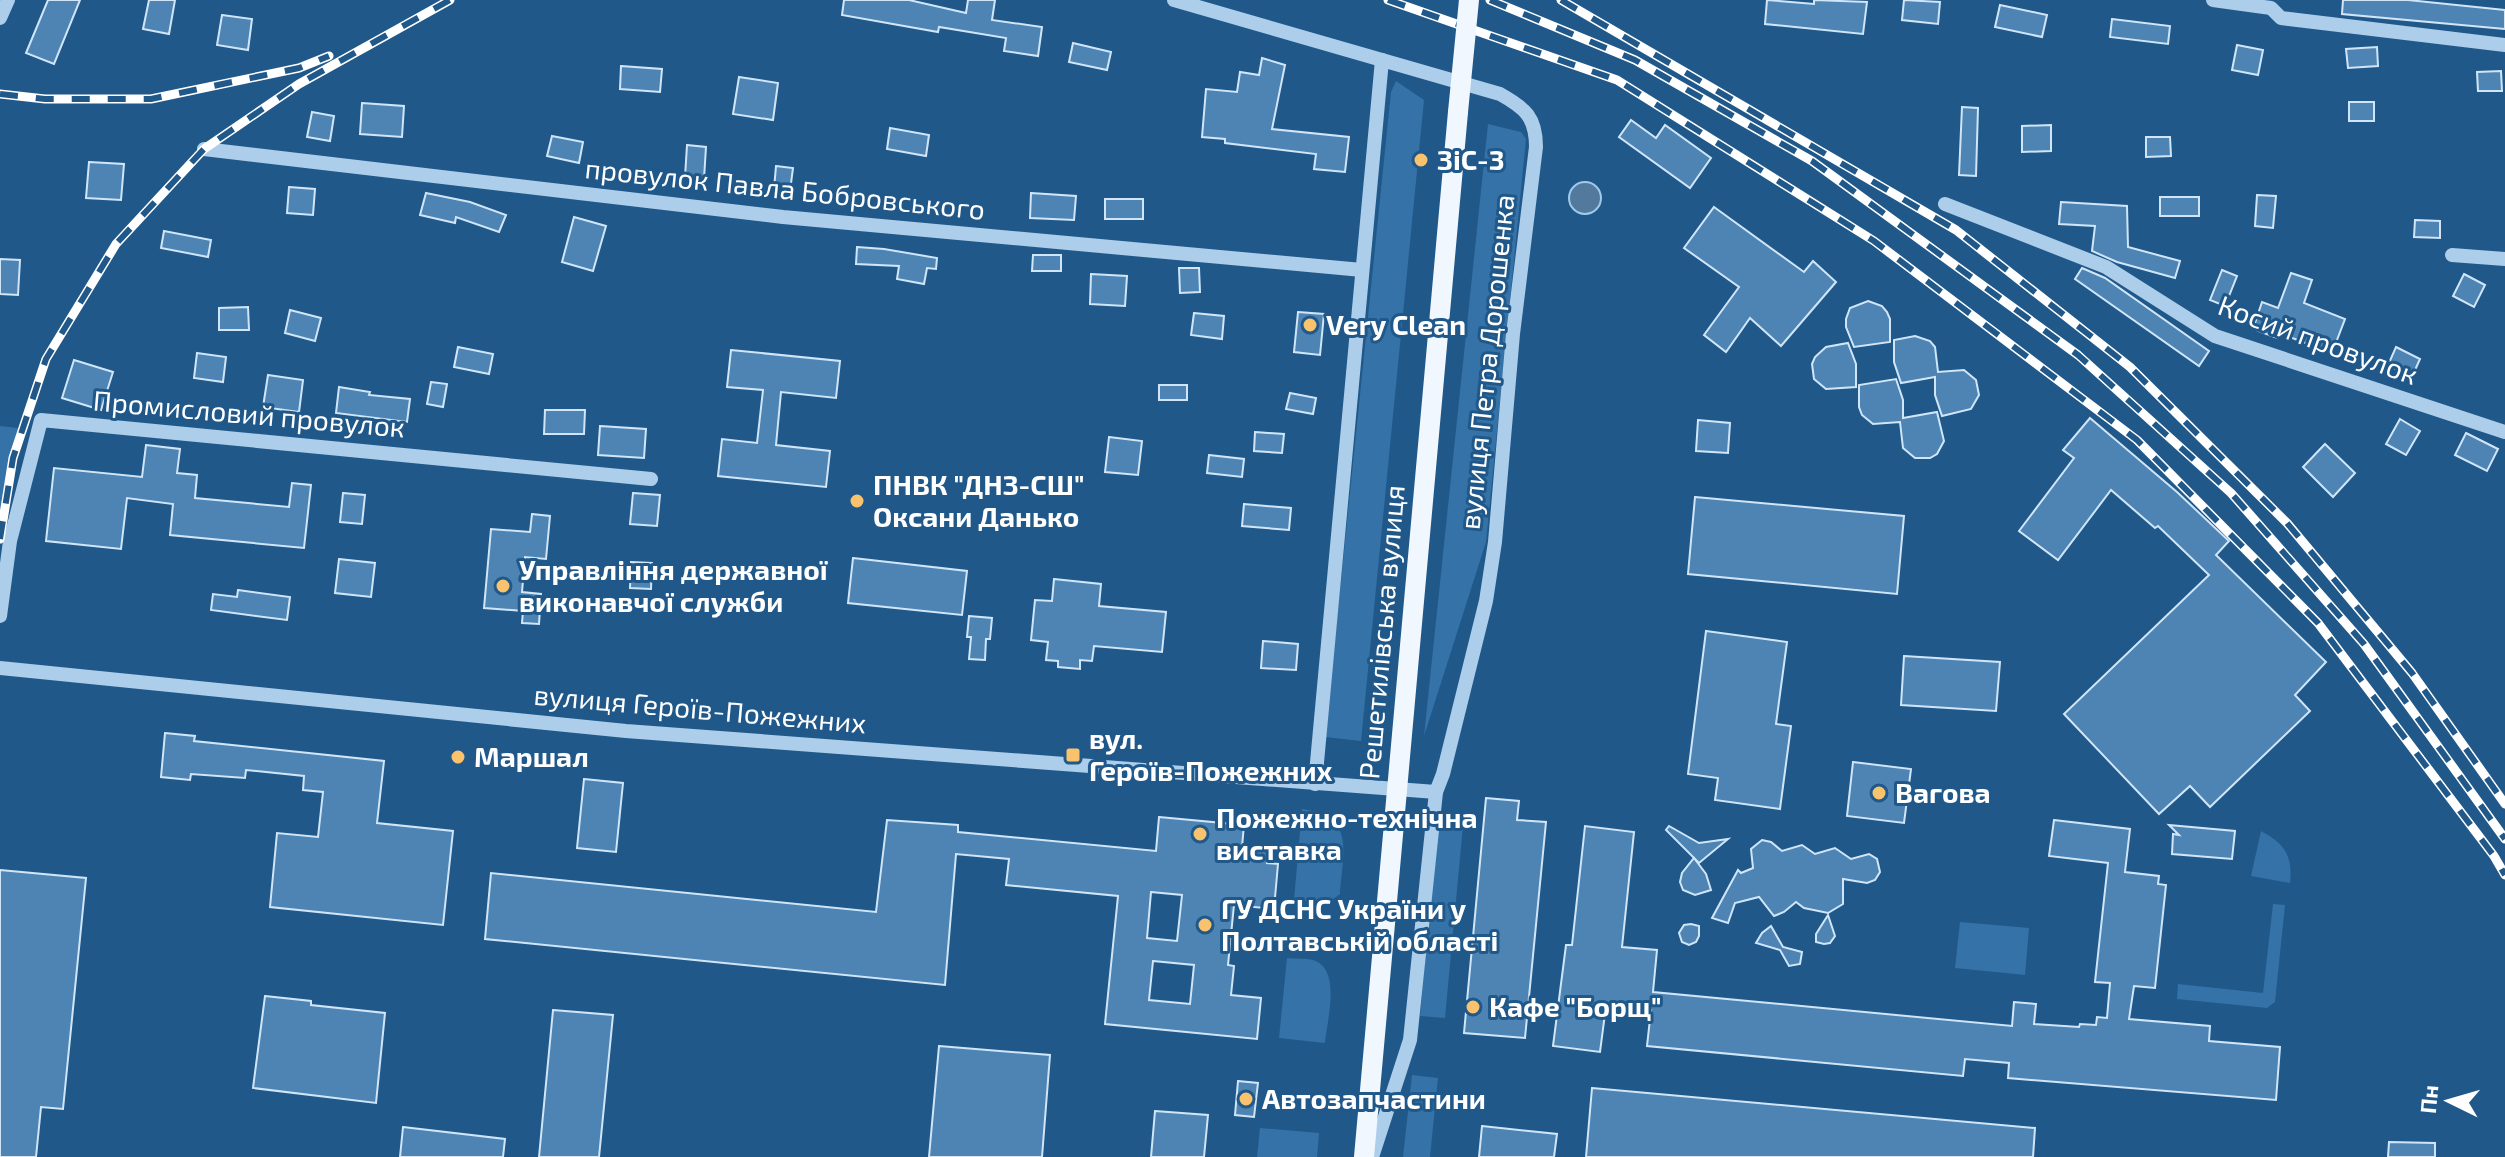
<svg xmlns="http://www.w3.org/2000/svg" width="2505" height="1157" viewBox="0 0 2505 1157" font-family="'Exo 2',sans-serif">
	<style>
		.green { fill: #3472a7 }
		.water { fill: #537a9d; stroke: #9fcaec; stroke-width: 2 }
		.building { fill: #4d84b3; stroke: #d0e6f8; stroke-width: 2; fill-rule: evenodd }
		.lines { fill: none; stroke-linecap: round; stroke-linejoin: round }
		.minor { stroke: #acceeb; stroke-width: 14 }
		.major { stroke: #f0f7fe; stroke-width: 20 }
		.rail-casing { stroke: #fff; stroke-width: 9 }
		.rail { stroke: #20588a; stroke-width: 6; stroke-dasharray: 18; stroke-linecap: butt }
		.major-bridge { stroke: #f0f7fe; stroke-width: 20 }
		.poi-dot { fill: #f8c36c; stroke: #20588a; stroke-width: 3 }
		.labels { text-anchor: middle; stroke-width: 6; stroke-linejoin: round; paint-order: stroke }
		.poi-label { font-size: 28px; font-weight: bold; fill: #fff; stroke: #20588a; text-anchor: start }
		.street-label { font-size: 28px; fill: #fff; stroke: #20588a }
	</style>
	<rect width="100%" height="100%" fill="#20588a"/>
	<!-- green -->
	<g class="green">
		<polygon points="1396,81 1424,100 1361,741 1325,737 1391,92"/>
		<polygon points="1488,124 1521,132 1526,139 1486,542 1424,736"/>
		<polygon points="0,426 18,428 0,514"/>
		<path d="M1302,809c54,7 41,43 38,85l-12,9 -34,-3z"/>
		<polygon points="1439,813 1464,815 1445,1018 1420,1016"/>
		<path d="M2261,831c24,13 32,25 29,52l-39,-7z"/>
		<polygon points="2273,904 2285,905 2275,1002 2267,1008 2177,999 2178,984 2263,993"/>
		<polygon points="1960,922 2029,928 2025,975 1955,968"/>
		<path d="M1287,958c8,1 19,0 26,2 29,9 14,60 12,83l-46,-5z"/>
		<polygon points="1412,1075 1438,1078 1430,1157 1403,1157"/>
		<polygon points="1260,1128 1319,1133 1317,1157 1257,1157"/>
	</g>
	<!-- water -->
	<circle class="water" cx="1585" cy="198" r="16"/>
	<!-- building -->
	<g class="building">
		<polygon points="48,0 80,0 54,64 26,53"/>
		<polygon points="149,0 175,0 169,34 143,29"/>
		<polygon points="844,0 909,0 966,13 968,0 995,0 992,20 1042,27 1038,56 1004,51 1006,38 939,27 938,32 842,15"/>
		<polygon points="1767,0 1814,4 1814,0 1867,2 1863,34 1765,24"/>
		<polygon points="1904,0 1940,2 1938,24 1902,20"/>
		<polygon points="2343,0 2408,0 2505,10 2505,29 2342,14"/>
		<polygon points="2000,5 2047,15 2042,37 1995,27"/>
		<polygon points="222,15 252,19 248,50 217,45"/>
		<polygon points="2112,19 2170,26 2168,44 2110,37"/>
		<polygon points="1073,43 1111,52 1107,70 1069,62"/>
		<polygon points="2237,45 2263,50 2258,75 2232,70"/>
		<polygon points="2377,47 2378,66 2348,68 2346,49"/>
		<polygon points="1262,58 1285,65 1272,129 1349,137 1345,172 1314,169 1316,154 1225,143 1225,139 1202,137 1206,89 1237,92 1240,72 1259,75"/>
		<polygon points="621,66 662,69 660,92 620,89"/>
		<polygon points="2501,71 2502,91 2478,91 2477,72"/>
		<polygon points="739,77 778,83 773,120 733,114"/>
		<rect x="2349" y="102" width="25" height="19"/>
		<polygon points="362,103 404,106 402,137 360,134"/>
		<polygon points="1962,107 1978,108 1976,176 1959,175"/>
		<polygon points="312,112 334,116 330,141 307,137"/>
		<polygon points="1631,120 1656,138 1665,125 1711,158 1690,188 1619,137"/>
		<polygon points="2051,125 2051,151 2022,152 2022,126"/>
		<polygon points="890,128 929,135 926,156 887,149"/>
		<polygon points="552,136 583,142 579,163 547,156"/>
		<polygon points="2146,137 2170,137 2171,156 2146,157"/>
		<polygon points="687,145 706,147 704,179 685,177"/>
		<polygon points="89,162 124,164 121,200 86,198"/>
		<polygon points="776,166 793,168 790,191 774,189"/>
		<polygon points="289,187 315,189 313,215 287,213"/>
		<polygon points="426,193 470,202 506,215 499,232 456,217 455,223 420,215"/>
		<polygon points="1031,193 1076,196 1074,220 1030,218"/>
		<polygon points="2257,195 2276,196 2273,228 2255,226"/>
		<rect x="2160" y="197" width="39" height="19"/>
		<rect x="1105" y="199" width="38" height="20"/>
		<polygon points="2061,202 2127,206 2128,247 2180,261 2175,278 2117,262 2092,251 2095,226 2059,224"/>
		<polygon points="1714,207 1804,272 1813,261 1836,282 1781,346 1750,318 1726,352 1704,335 1739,287 1684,248"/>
		<polygon points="574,217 606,226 593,271 562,262"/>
		<polygon points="2415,220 2440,221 2440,238 2414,237"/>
		<polygon points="164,231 211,240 208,257 161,248"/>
		<polygon points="857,247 884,249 937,258 936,269 927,268 924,284 897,279 899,266 856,264"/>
		<polygon points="1033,255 1061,255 1061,271 1032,271"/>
		<polygon points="0,259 20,260 18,295 0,294"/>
		<polygon points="1179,268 1199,268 1200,292 1180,293"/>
		<polygon points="2082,268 2105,278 2209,351 2199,366 2075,279"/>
		<polygon points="2222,270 2237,276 2225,306 2210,300"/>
		<polygon points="2291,273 2312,280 2304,303 2345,319 2332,353 2279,333 2277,338 2253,329 2262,302 2278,308"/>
		<polygon points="1091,274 1127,276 1125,306 1090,304"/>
		<polygon points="2464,274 2485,285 2474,307 2453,296"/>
		<polygon points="1868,301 1882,306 1887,312 1890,319 1890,342 1854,347 1846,327 1846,319 1850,308"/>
		<polygon points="248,307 249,330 219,330 219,308"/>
		<polygon points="290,310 321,318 315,341 285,333"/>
		<polygon points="1298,312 1324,314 1320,355 1294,352"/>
		<polygon points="1194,313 1224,316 1222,339 1191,335"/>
		<polygon points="1915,336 1930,341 1935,347 1938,372 1964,370 1976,380 1979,395 1971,409 1942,416 1935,395 1935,377 1901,383 1894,362 1894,340"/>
		<polygon points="1848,343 1856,364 1856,387 1826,389 1814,379 1812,364 1815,357 1826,347"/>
		<polygon points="458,347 493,354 489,374 454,367"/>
		<polygon points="2396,347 2420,359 2412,377 2388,365"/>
		<polygon points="731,350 840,361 836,398 781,392 776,445 830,451 826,487 718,476 722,439 757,443 763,390 727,387"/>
		<polygon points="197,353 226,357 223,382 194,378"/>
		<polygon points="74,360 113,372 101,410 62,398"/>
		<polygon points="268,375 303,380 299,412 263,407"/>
		<polygon points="1896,379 1903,400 1903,418 1937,412 1944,441 1937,454 1930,458 1915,458 1903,448 1900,422 1873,424 1862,415 1859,407 1859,385"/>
		<polygon points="431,382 447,384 443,407 427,404"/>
		<rect x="1159" y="385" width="28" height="15"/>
		<polygon points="339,387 370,392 369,395 410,399 407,422 336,413"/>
		<polygon points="1290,393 1316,398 1313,414 1286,409"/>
		<polygon points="545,410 585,410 584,434 544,434"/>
		<polygon points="2090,418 2177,492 2229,541 2216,555 2326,662 2295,695 2310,711 2210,807 2190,786 2159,814 2064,714 2209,575 2158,526 2155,528 2111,490 2058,560 2019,531 2074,458 2063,450"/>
		<polygon points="2400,419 2420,431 2406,455 2386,444"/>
		<polygon points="1698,420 1730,423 1728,453 1696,451"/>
		<polygon points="600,426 646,429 644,458 598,455"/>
		<polygon points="1255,432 1284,434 1282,453 1254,451"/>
		<polygon points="2466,433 2498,449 2487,471 2455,455"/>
		<polygon points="1109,437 1142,441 1138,475 1105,472"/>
		<polygon points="2325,444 2355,473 2333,497 2303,467"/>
		<polygon points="146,445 180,449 177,473 197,475 195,498 289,507 292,483 311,485 304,548 170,535 173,504 127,498 121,549 46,541 54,468 142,477"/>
		<polygon points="1209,455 1244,459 1242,477 1207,473"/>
		<polygon points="343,493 365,495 362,524 340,522"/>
		<polygon points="633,493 660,495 657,526 630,524"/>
		<polygon points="1695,497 1904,516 1897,594 1688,574"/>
		<polygon points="1244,504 1291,508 1289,530 1242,526"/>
		<polygon points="532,514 550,516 546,559 525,557 522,592 541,594 539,624 522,623 523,611 484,608 491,529 530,532"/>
		<polygon points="853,558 967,571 962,615 848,603"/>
		<polygon points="339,559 375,563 371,597 335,593"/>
		<polygon points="631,562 652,563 651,589 630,588"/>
		<polygon points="1054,579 1101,584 1099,606 1166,612 1162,652 1094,646 1092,661 1080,660 1080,669 1058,667 1058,661 1046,660 1048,642 1031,640 1035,600 1052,601"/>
		<polygon points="238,590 290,597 287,620 211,610 213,594 237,597"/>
		<polygon points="969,616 992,618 990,639 986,639 985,660 969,659 971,637 967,637"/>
		<polygon points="1706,631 1787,642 1776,724 1791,726 1780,809 1715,800 1718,778 1688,774"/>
		<polygon points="1263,641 1298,644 1296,670 1261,668"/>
		<polygon points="1904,656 2000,662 1996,711 1901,705"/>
		<polygon points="165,733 195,736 194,741 384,761 377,823 453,831 443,925 270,907 277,833 318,837 323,792 303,790 304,776 246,770 245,778 191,774 190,780 161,777"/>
		<polygon points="1853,762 1911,769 1904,823 1847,816"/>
		<polygon points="584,779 623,783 616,852 577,848"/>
		<polygon points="1486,798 1519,801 1517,820 1546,822 1525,1038 1464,1033"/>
		<path d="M1159,817l85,8 -2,22 27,2 -2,14 11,1 -4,45 -40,-4 -6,60 6,1 -3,29 30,3 -4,41 -152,-15 13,-128 -112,-11 3,-26 -53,-5 -11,131 -460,-46 6,-66 385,39 11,-92 71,5v7l198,19zM1151,892l31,3 -5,46 -30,-3zM1153,961l41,4 -4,39 -41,-4z"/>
		<polygon points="2054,820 2130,829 2125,872 2159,876 2158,884 2166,885 2155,988 2134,986 2129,1019 2210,1026 2209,1041 2280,1047 2276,1100 2008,1078 2009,1063 1965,1059 1963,1076 1647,1046 1651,1010 1606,1006 1600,1052 1553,1046 1566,945 1572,945 1585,826 1634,832 1622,947 1657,950 1653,992 2012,1026 2014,1002 2036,1004 2034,1024 2079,1027 2080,1024 2096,1025 2097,1017 2107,1018 2110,983 2095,982 2108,863 2049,856"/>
		<polygon points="2169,825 2235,831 2232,859 2172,854 2173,834 2179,835"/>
		<polygon points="1669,826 1699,843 1728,839 1699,863 1666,830"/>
		<polygon points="1762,840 1771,842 1782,851 1802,845 1815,854 1835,848 1851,859 1869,854 1877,859 1880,872 1875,880 1867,883 1843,879 1843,904 1828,913 1804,908 1796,902 1784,912 1774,916 1759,897 1735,903 1728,923 1712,918 1738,870 1741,873 1753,868 1751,849"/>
		<polygon points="1694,858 1706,874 1711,890 1695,895 1683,890 1680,882 1682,873"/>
		<polygon points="0,870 86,878 63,1109 41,1107 36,1157 0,1157"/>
		<polygon points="1828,915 1835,936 1830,943 1824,944 1816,942 1816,934"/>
		<polygon points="1691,924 1699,926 1699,936 1696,942 1689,945 1682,942 1679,933 1684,925"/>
		<polygon points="1771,926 1783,947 1802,952 1800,964 1789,966 1780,950 1756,943 1762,933"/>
		<polygon points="265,996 311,1001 311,1005 385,1013 376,1103 253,1088"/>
		<polygon points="553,1010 613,1015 599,1157 539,1157"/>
		<polygon points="939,1046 1050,1055 1042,1157 929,1157"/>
		<polygon points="1238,1081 1258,1083 1254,1117 1235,1115"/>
		<polygon points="1592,1088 2035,1128 2033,1157 1586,1157"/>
		<polygon points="1155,1111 1208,1115 1204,1157 1151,1157"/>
		<polygon points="1482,1126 1557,1134 1554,1157 1479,1157"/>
		<polygon points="403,1127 505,1139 503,1157 400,1157"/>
		<polygon points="2389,1142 2435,1143 2435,1157 2388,1157"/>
	</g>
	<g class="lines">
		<!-- minor -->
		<g class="minor">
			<path d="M1174,0l326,94c25,14 36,23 36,53l-23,187 -18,208 -9,59 -43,173 -7,18 -26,248 -38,117"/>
			<polyline points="2213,0 2271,8 2281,18 2505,45"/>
			<polyline points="0,18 8,0"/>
			<polyline points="204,149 783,217 1362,270"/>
			<polyline points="1945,204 2106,267 2215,336 2505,432"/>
			<polyline points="2452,255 2505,259"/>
			<polyline points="0,616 10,541 41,420 651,479"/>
			<polyline points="0,668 626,731 1436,792"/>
			<polyline points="1315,784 1382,60"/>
		</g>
		<!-- major -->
		<polyline class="major" points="1364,1157 1458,112"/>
		<!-- rail casing -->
		<g class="rail-casing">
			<g id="rail">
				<polyline points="1388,0 1617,80 1874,241 2137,440 2318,623 2494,856 2505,875"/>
				<polyline points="1490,0 1635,60 1812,161 2078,355 2231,493 2364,644 2505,839"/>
				<polyline points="1561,0 1956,230 2130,367 2287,523 2412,673 2505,804"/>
				<polyline points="0,94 45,99 151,99 299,68 329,56"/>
				<polyline points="0,539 13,458 46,359 116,244 204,149 299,84 450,0"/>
			</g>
		</g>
		<!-- rail -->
		<use href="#rail" class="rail"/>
		<!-- major-bridge -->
		<polyline class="major-bridge" points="1458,112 1469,0"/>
	</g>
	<!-- markers -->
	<g class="poi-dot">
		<circle cx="1421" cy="160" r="8"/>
		<circle cx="1310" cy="325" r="8"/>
		<circle cx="857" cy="501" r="8"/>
		<circle cx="503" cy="586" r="8"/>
		<rect x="1065" y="747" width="16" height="16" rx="4"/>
		<circle cx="458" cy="757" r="8"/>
		<circle cx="1879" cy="793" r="8"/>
		<circle cx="1200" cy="834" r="8"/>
		<circle cx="1205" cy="925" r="8"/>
		<circle cx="1473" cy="1007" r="8"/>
		<circle cx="1246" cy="1099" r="8"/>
	</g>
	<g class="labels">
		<!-- poi labels -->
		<g class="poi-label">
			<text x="1437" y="170">ЗіС-3</text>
			<text x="1326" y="335">Very Clean</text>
			<text x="873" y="495">ПНВК "ДНЗ-СШ"<tspan x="873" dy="32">Оксани Данько</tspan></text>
			<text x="519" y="580">Управління державної<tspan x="519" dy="32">виконавчої служби</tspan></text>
			<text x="1089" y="749">вул.<tspan x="1089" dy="32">Героїв-Пожежних</tspan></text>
			<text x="474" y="767">Маршал</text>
			<text x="1895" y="803">Вагова</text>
			<text x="1216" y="828">Пожежно-технічна<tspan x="1216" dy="32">виставка</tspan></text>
			<text x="1221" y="919">ГУ ДСНС України у<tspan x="1221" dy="32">Полтавській області</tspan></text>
			<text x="1489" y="1017">Кафе "Борщ"</text>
			<text x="1262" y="1109">Автозапчастини</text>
		</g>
		<!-- street labels -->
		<g class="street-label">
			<text transform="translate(785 189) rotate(6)" y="10">провулок Павла Бобровського</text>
			<text transform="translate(2318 340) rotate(20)" y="10">Косий провулок</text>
			<text transform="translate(1487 362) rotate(-84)" y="10">вулиця Петра Дорошенка</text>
			<text transform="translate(249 414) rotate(5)" y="10">Промисловий провулок</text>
			<text transform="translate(1382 632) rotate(-85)" y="10">Решетилівська вулиця</text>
			<text transform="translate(700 709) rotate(5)" y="10">вулиця Героїв-Пожежних</text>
		</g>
	</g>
	<!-- north arrow -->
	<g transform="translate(2449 1101) rotate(275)" stroke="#20588a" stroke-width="6" paint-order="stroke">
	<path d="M0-6L14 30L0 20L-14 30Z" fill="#ffffff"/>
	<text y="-12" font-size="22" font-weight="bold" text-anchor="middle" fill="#ffffff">Пн</text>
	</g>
</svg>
